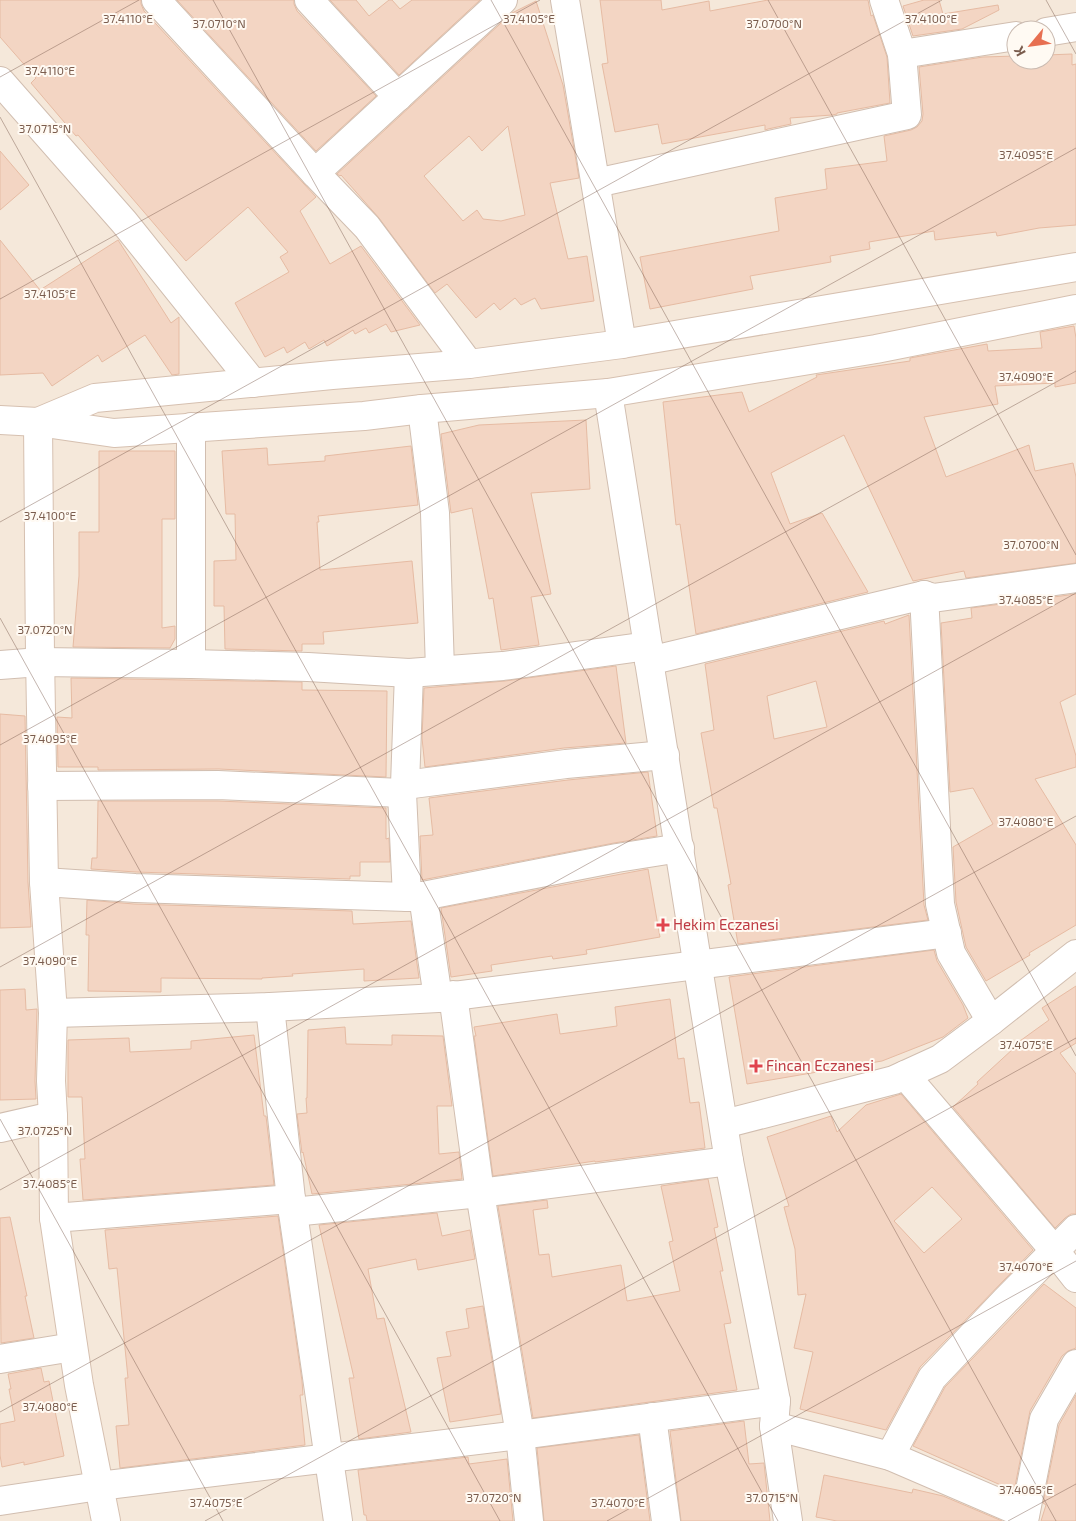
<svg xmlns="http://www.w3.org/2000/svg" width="1076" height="1521" viewBox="0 0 1076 1521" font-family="'Exo 2',sans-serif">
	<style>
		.residential { fill: #f5e8da; fill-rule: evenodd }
		.building { fill: #f3d5c3; stroke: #e6bba3; fill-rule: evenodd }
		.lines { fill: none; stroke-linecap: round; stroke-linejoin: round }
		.street-casing { stroke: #d1beb0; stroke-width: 30 }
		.secondary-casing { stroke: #d6c0b0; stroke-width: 30 }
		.street { stroke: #fff; stroke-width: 28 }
		.secondary { stroke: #fff; stroke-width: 28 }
		.ticks { fill: none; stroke: #7a5c4d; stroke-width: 1; stroke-opacity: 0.45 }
		.health-dot { fill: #e0444e; stroke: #fffaf3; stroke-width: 2 }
		.labels { text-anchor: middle; stroke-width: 4; stroke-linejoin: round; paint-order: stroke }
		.health-label { font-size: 15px; fill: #be3a42; stroke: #fffaf3; text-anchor: start }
		.ticks-label { font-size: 12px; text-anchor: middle; fill: #7a5c4d; stroke: #fffaf3; stroke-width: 4; stroke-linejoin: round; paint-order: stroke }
	</style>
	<rect width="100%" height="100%" fill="#fdf6ec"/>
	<!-- residential -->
	<path class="residential" d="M0,0h1076v1521h-1076zM1016,30h30v30h-30z"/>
	<!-- building -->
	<g class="building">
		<polygon points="0,0 141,0 141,4 144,11 316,197 300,211 330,264 361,246 420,325 391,332 386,324 369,333 366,328 355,334 353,330 327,346 324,340 309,349 305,342 287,353 284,347 265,357 235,303 289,272 280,257 288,252 248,207 186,261 78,135 76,136 31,83 36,78 0,37"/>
		<polygon points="177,0 294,0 294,4 297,11 376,96 316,151"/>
		<polygon points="330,0 356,0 369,16 389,0 392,0 400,9 412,0 480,0 399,75"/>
		<polygon points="600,0 661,0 662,10 709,1 710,11 768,0 868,0 871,16 873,15 887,57 890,103 837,113 837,114 832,115 790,118 791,124 768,129 765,130 765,125 662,144 658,124 615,132 602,64 608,63"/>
		<polygon points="924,0 939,0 943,14 998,5 999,10 962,29 913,36 903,6"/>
		<path d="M536,1l27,84 16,93 -29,5 18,76 19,-3 7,45 -53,8 -6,-11 -14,7 -6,-7 -15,12 -6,-7 -18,15 -29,-34 -12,9 -56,-75 -38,-43 -1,1 -3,-2 175,-161zM508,126l17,89 -24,6 -18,-2 -6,-9 -14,11 -39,-45 45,-40 13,15z"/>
		<polygon points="1072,54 1072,65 1076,64 1076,225 1039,228 997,236 996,232 935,240 934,231 869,242 870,249 830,256 831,262 750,276 753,289 650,309 640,257 779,231 775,198 827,189 825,169 887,161 884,136 911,130 917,127 922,121 923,114 919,67 983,57 1016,56 1016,60 1046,60 1046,55"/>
		<polygon points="0,151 29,185 0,210"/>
		<polygon points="0,240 40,290 118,240 171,323 179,317 179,374 172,375 145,335 102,362 98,355 52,386 43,373 0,375"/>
		<polygon points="1074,326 1076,338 1076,383 1055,387 1055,383 995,386 998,404 924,417 946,477 1029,445 1035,471 1073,463 1076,477 1076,563 966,578 964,571 913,581 844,435 771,473 790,524 822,513 868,592 696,634 680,524 676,525 663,402 742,392 749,412 817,377 816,375 910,361 910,358 987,344 988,351 1042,348 1040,332"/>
		<polygon points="586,420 590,489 531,493 551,594 531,597 539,645 501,650 493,598 489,599 472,508 451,513 441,434 479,425"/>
		<polygon points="411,446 418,505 318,516 319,522 317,522 320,570 412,561 418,623 323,632 324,644 302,644 302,651 225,649 224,606 214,606 214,561 236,560 235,514 226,514 222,451 267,448 268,465 325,461 325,456"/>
		<polygon points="99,451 175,451 175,519 162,519 162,628 175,626 175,639 170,648 73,647 79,576 79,532 99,532"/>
		<polygon points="1076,594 1076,694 1060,702 1076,756 1076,767 1035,779 1076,845 1076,925 1029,953 1030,955 986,981 966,947 956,902 953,847 993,824 973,788 950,792 941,623 972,618 971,608"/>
		<path d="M909,615l15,290 4,15 -190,24 -10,-59 3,-1 -14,-76h-3l-13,-75 13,-3 -9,-66 179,-43 1,3zM816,681l11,46 -53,12 -7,-43z"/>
		<polygon points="616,666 626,743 564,748 425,767 422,738 424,688 505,681"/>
		<polygon points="71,678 302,682 302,690 387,691 386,777 219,769 98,770 98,767 58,767 57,717 72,718"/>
		<polygon points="0,714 25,716 28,882 31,927 0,928"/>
		<polygon points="648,772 657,836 614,843 422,880 420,836 433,835 429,798 568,780"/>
		<polygon points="98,801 218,801 386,808 386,839 389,838 390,862 360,862 360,876 350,876 350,879 136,872 91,869 92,858 97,858"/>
		<polygon points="648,869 660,937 586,950 587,954 553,959 552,956 491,965 492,971 451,977 441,908"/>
		<polygon points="87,900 134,904 352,911 353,924 411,921 419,978 364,981 364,969 292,974 293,976 262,978 262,979 161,978 161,992 88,991 89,935 86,935"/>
		<polygon points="934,950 937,961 963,1005 968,1018 943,1037 882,1061 747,1084 729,977"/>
		<polygon points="1076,986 1076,1043 1060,1053 1076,1074 1076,1214 1071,1214 1065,1218 1055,1228 953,1107 978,1084 977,1082 1014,1048 1013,1046 1049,1020 1042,1008"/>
		<polygon points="25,989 26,1010 37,1009 35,1081 36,1099 0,1100 0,990"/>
		<polygon points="670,999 678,1059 684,1058 690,1103 699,1102 705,1148 595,1162 595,1161 493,1176 474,1036 476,1036 474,1027 557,1014 560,1034 617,1026 615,1007"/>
		<polygon points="345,1027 346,1044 392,1045 392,1035 443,1036 452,1106 437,1106 439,1154 459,1152 462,1179 312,1194 303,1152 302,1153 297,1114 307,1113 306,1098 307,1098 308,1030"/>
		<polygon points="254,1035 264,1116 266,1116 274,1185 83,1200 80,1159 85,1159 82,1097 68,1097 68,1040 129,1038 130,1052 191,1049 191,1041"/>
		<path d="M901,1094l132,156 -113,117 -34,63 -86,-21 13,-57 -19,-4 12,-54 -8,1 -3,-46 -11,-42 5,-1 -22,-69 64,-21 6,16 29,-27zM932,1187l30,32 -38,34 -30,-32z"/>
		<polygon points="708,1179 718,1227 714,1228 723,1271 720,1271 731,1323 724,1324 737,1390 533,1418 498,1206 547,1200 548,1208 533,1210 539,1255 549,1254 552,1277 621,1265 627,1301 680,1291 669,1242 673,1241 661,1186"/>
		<polygon points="437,1213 442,1236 470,1230 475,1259 418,1270 416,1259 368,1269 377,1319 384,1318 411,1432 359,1439 349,1378 354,1378 319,1225"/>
		<polygon points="278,1216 302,1381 303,1395 300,1395 305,1445 120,1468 116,1426 129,1425 125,1378 128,1378 117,1268 109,1269 105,1230"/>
		<polygon points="10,1217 27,1296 25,1296 34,1338 1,1343 0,1218"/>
		<polygon points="1044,1284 1076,1308 1076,1348 1068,1351 1062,1356 1030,1411 1014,1491 913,1446 945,1387"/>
		<polygon points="483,1306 501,1414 450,1422 437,1358 451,1356 446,1332 469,1328 466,1309"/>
		<polygon points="41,1368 44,1382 49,1381 64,1456 24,1465 24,1462 2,1467 0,1455 0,1424 15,1421 9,1389 11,1389 8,1374"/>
		<polygon points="1076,1395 1076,1521 1041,1521 1046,1505 1043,1503 1059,1425"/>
		<polygon points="744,1421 749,1464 764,1463 770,1521 681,1521 670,1431"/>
		<polygon points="639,1435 650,1521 544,1521 537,1448"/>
		<polygon points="468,1457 469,1464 507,1459 513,1521 367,1521 366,1515 364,1515 358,1470"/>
		<polygon points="824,1475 912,1493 913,1489 943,1496 1002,1521 837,1521 816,1517"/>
	</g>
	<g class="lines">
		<!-- street casing -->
		<g class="street-casing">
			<g id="street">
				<polyline points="156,0 315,173 367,227 469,364"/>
				<polyline points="309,0 398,97"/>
				<polyline points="565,0 622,344"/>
				<polyline points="1046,32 1076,27"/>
				<polyline points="902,54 1016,36"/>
				<polyline points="0,81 124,222 253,383"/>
				<polyline points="315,173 503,0"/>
				<polyline points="596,183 907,115 902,54 884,0"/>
				<polyline points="608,393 648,646 649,661 729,1161 776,1401 774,1426 788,1521"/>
				<polyline points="422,409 435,513 440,670"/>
				<polyline points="924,595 940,904 951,953 991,1021"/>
				<polyline points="649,661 924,595 933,598 1076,578"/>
				<polyline points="191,664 191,427"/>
				<polyline points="0,665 40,662 191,664 308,667 409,673 503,666 648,646"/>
				<polyline points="409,673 405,785 402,793 407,897 423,896 438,998"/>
				<polyline points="405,785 566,764 665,755"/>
				<polyline points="42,786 218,785 402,793"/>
				<polyline points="44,882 135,888 407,897"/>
				<polyline points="423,896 617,858 680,848"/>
				<polyline points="453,995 480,1193 520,1435 529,1521"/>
				<polyline points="270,1007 291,1199 338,1521"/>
				<polyline points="53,1013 270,1007 438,998 947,933"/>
				<polyline points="905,1075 1054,1250 1076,1278"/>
				<polyline points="724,1124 894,1080 940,1059 991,1021 1076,954"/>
				<polyline points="0,1128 53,1116"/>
				<polyline points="293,1212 480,1193 729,1161"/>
				<polyline points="54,1218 291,1199"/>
				<polyline points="0,1359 73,1347"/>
				<polyline points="652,1417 666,1521"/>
				<polyline points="774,1426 890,1456 1025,1514"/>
				<polyline points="890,1456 932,1378 1006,1300 1076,1229"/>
				<polyline points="0,1501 99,1486 520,1435 776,1401"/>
				<polyline points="1024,1521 1044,1419 1076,1364"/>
			</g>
		</g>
		<!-- secondary casing -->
		<g class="secondary-casing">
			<g id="secondary">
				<polyline points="0,420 38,422 114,433 364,416 422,409 608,393 876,349 1076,309"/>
				<polyline points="38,422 40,656 44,882 53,1013 51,1081 53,1116 54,1218 79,1385 106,1521"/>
				<polyline points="38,422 95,398 332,375 469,364 622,344 1076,267"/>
			</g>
		</g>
		<!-- street -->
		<use href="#street" class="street"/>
		<!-- secondary -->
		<use href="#secondary" class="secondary"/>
	</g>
	<!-- ticks -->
	<path class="ticks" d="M213,0l843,1521M491,0l585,1056M768,0l308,555M1046,0l30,54M0,77l139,-77M0,117l778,1404M0,299l540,-299M0,522l942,-522M0,618l500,903M0,745l1076,-597M0,967l1076,-596M0,1119l223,402M0,1190l1076,-597M0,1412l1076,-596M205,1521l871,-483M607,1521l469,-260M1008,1521l68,-37"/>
	<!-- markers -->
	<g class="health-dot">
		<path d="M660.5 917.5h5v5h5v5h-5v5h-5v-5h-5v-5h5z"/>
		<path d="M753.5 1058.5h5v5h5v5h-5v5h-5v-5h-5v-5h5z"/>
	</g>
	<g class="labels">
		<!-- health labels -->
		<g class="health-label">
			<text x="673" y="930">Hekim Eczanesi</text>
			<text x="766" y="1071">Fincan Eczanesi</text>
		</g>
	</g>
	<g class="ticks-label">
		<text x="529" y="23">37.4105°E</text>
		<text x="128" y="23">37.4110°E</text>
		<text x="931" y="23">37.4100°E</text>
		<text x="219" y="28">37.0710°N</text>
		<text x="774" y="28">37.0700°N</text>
		<text x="50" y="75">37.4110°E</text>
		<text x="45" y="133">37.0715°N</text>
		<text x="1026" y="159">37.4095°E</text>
		<text x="50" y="298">37.4105°E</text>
		<text x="1026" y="381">37.4090°E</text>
		<text x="50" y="520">37.4100°E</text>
		<text x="1031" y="549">37.0700°N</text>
		<text x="1026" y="604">37.4085°E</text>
		<text x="45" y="634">37.0720°N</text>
		<text x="50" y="743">37.4095°E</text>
		<text x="1026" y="826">37.4080°E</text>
		<text x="50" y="965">37.4090°E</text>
		<text x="1026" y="1049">37.4075°E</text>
		<text x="45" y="1135">37.0725°N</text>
		<text x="50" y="1188">37.4085°E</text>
		<text x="1026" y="1271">37.4070°E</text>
		<text x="50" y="1411">37.4080°E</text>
		<text x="1026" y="1494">37.4065°E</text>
		<text x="494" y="1502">37.0720°N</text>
		<text x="772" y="1502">37.0715°N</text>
		<text x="216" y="1507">37.4075°E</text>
		<text x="618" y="1507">37.4070°E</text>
	</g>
	<!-- north arrow -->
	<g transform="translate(1031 45) rotate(241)"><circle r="24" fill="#fffaf3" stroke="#cabbb1"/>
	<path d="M0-4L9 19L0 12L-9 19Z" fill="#e76f51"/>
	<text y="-8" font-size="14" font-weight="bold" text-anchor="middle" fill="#7a5c4d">K</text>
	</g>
</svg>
